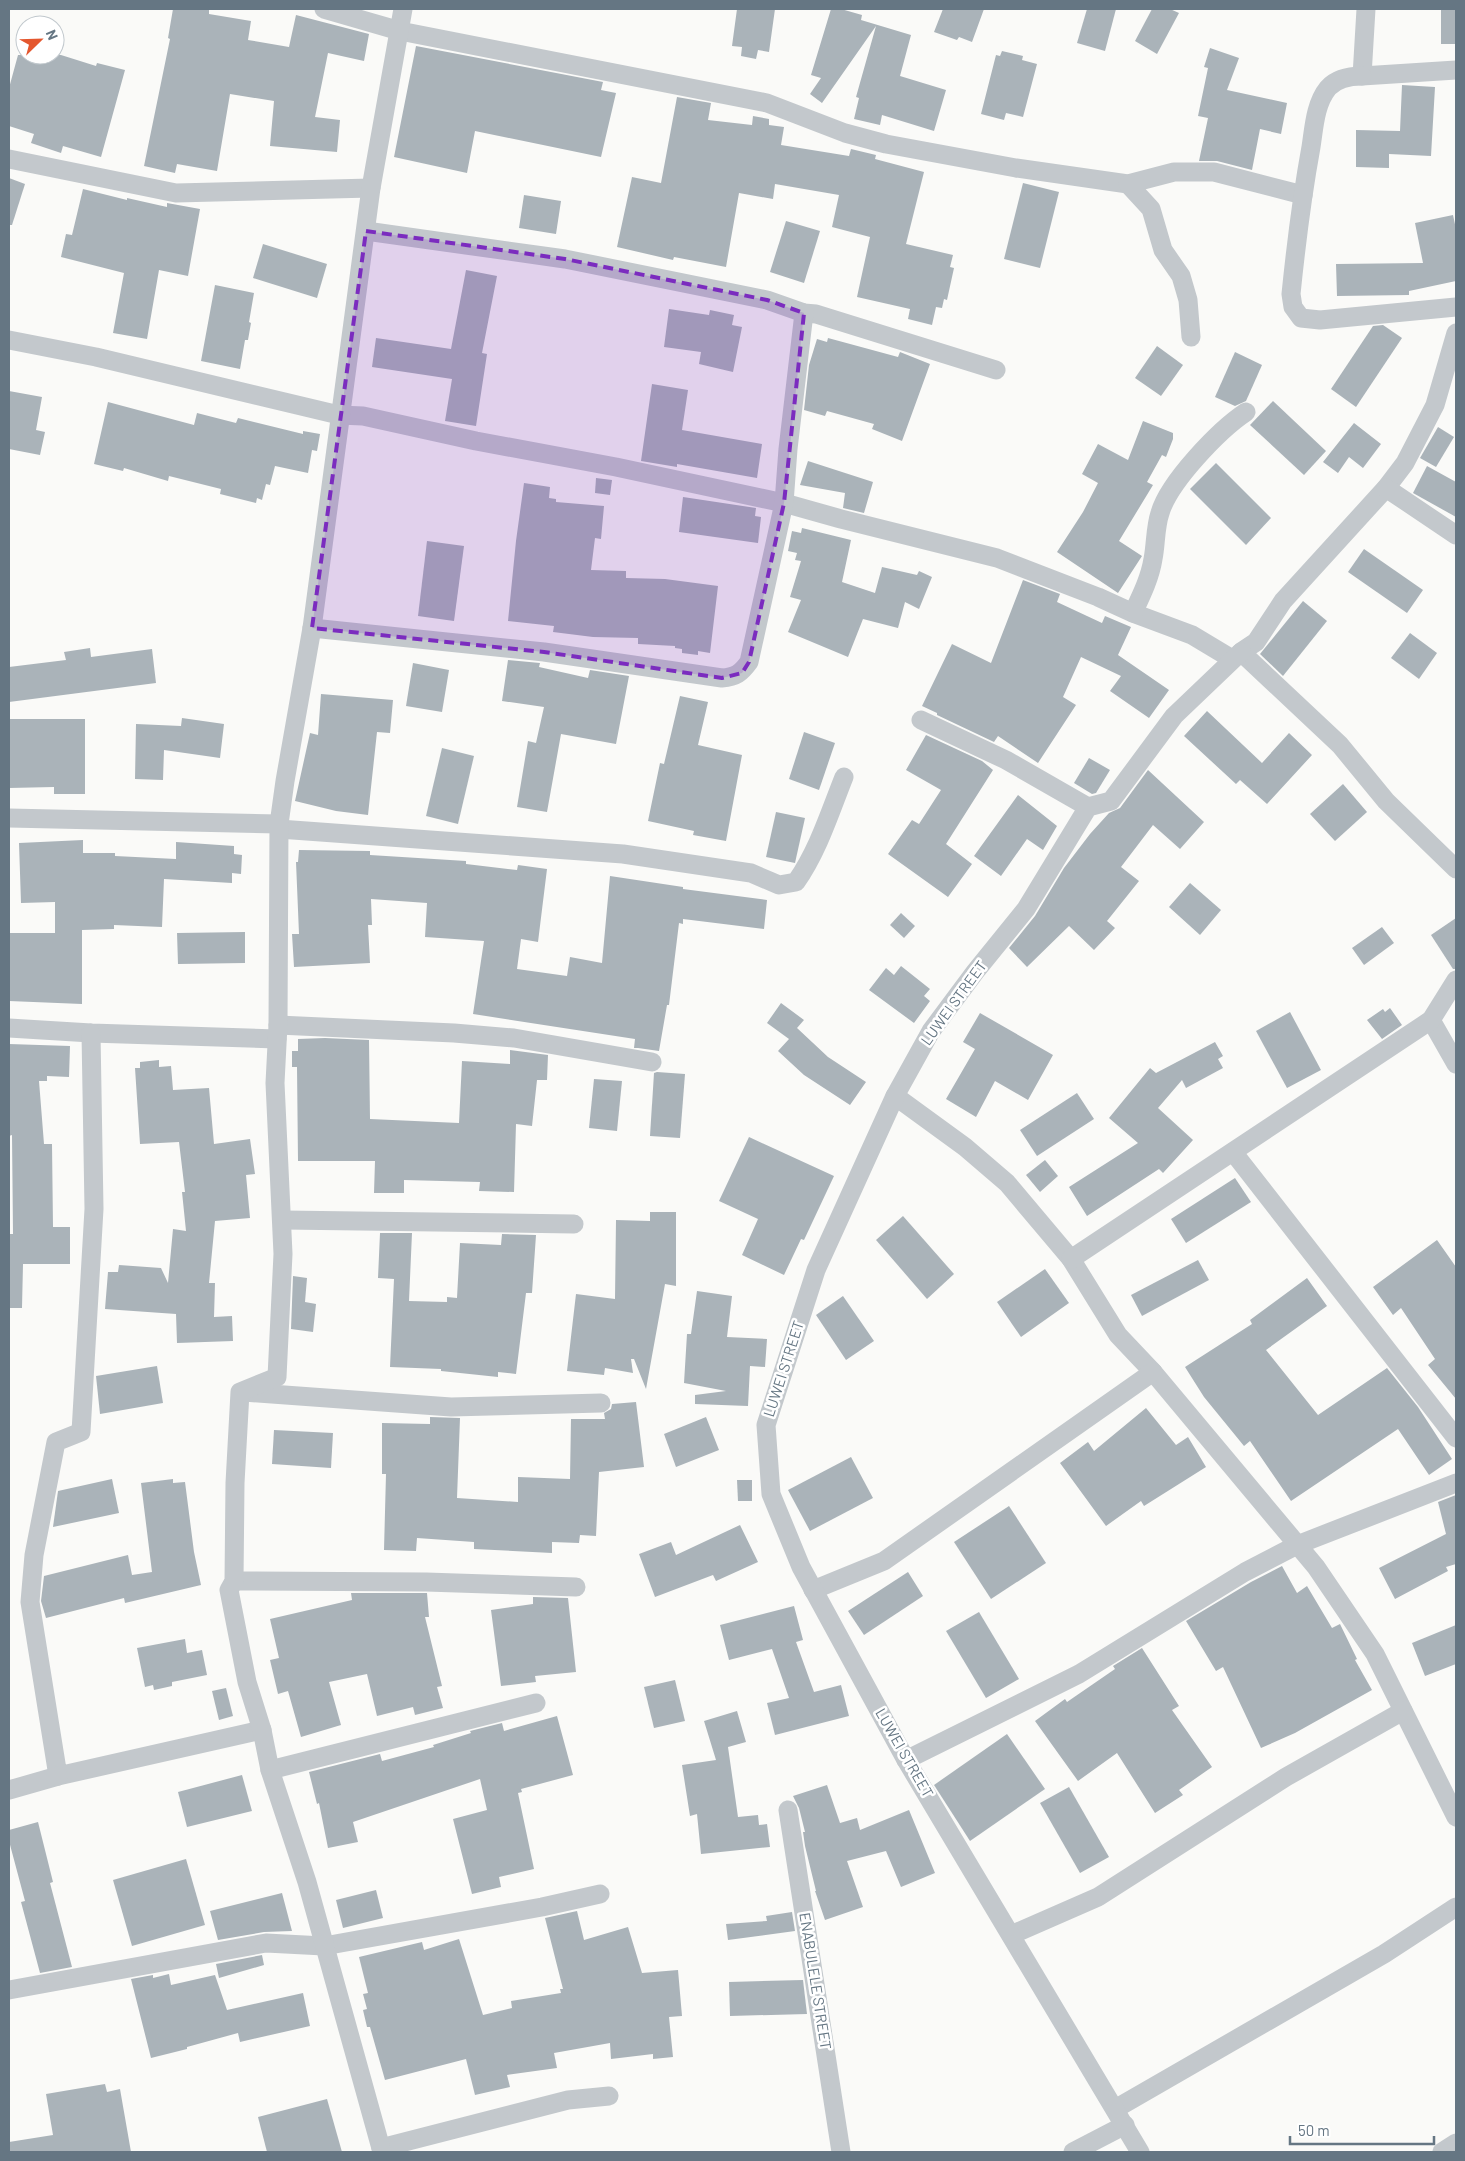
<svg xmlns="http://www.w3.org/2000/svg" width="1465" height="2161" viewBox="0 0 1465 2161" font-family="Barlow,sans-serif">
	<style>
		.building { fill: #aab3b9 }
		.lines { fill: none; stroke-linecap: round; stroke-linejoin: round }
		.minor { stroke: #c3c8cc; stroke-width: 19 }
		.marked { fill: #7b2cbf; fill-opacity: 0.2; stroke: #7b2cbf; stroke-width: 4; stroke-dasharray: 10 6; stroke-linejoin: round }
		.labels { text-anchor: middle; stroke-width: 5; stroke-linejoin: round; paint-order: stroke }
		.street-label { font-size: 15px; fill: #657683; stroke: #fff }
	</style>
	<rect width="100%" height="100%" fill="#fafaf8"/>
	<!-- building -->
	<g class="building">
		<polygon points="173,9 209,9 209,14 251,21 248,40 289,47 296,15 369,34 364,61 328,53 315,117 340,120 337,152 270,146 274,101 230,94 217,171 177,164 175,173 144,166 170,39 168,38"/>
		<polygon points="737,9 775,9 769,52 758,50 756,59 741,56 742,47 732,46"/>
		<polygon points="831,9 841,9 862,15 861,20 911,35 900,76 946,90 934,131 882,115 880,125 854,119 859,98 856,97 876,26 822,103 810,94 821,78 811,75"/>
		<polygon points="943,9 984,9 972,42 959,37 957,40 934,32"/>
		<polygon points="1087,9 1116,9 1105,51 1077,43"/>
		<polygon points="1152,9 1170,9 1179,13 1157,54 1135,41"/>
		<rect x="1441" y="9" width="15" height="35"/>
		<polygon points="416,46 603,82 601,90 616,93 601,157 475,131 467,173 394,157"/>
		<polygon points="1210,48 1239,58 1227,90 1287,103 1281,134 1260,129 1252,170 1217,161 1199,161 1208,118 1198,116 1208,68 1204,67"/>
		<polygon points="1002,51 1023,56 1022,60 1037,64 1023,117 1006,113 1004,120 981,114 996,55 1000,56"/>
		<polygon points="18,55 61,55 96,66 97,63 125,70 101,157 63,146 61,153 31,143 34,134 9,126 9,88"/>
		<polygon points="1402,85 1435,87 1431,156 1389,154 1389,168 1356,167 1356,130 1400,131"/>
		<polygon points="677,97 711,103 708,120 752,125 753,116 769,119 769,125 784,127 781,145 849,156 851,149 876,155 875,159 924,172 906,244 953,255 950,267 954,268 947,300 944,299 942,308 936,307 932,325 908,319 910,309 857,297 870,237 832,227 839,195 775,184 773,199 739,193 726,267 674,257 673,260 617,247 632,177 661,183"/>
		<polygon points="9,178 25,184 12,225 9,225"/>
		<polygon points="1023,183 1059,192 1040,268 1004,259"/>
		<polygon points="83,189 127,200 127,198 167,207 167,203 200,209 188,276 159,270 147,339 113,333 124,273 61,257 66,234 72,235"/>
		<polygon points="524,195 561,201 556,234 519,228"/>
		<polygon points="1453,215 1456,229 1456,281 1409,291 1409,295 1337,296 1336,264 1423,263 1415,223"/>
		<polygon points="786,221 820,231 804,283 770,272"/>
		<polygon points="263,244 327,264 317,298 253,278"/>
		<polygon points="466,270 497,276 482,353 487,354 476,426 445,421 452,379 372,367 376,338 451,349"/>
		<polygon points="215,285 254,293 249,322 251,323 248,340 245,340 240,369 201,361"/>
		<polygon points="669,309 709,315 710,310 734,315 732,325 742,327 733,372 699,364 701,352 664,347"/>
		<polygon points="1383,325 1402,338 1356,407 1331,389 1373,326"/>
		<polygon points="828,338 898,357 900,352 930,364 902,441 872,429 874,424 827,411 825,416 804,410 809,365 817,339 827,342"/>
		<polygon points="1157,346 1183,365 1161,396 1135,378"/>
		<polygon points="1235,352 1262,365 1246,401 1235,406 1215,397"/>
		<polygon points="652,384 688,390 682,430 762,444 757,478 677,464 677,467 641,461"/>
		<polygon points="9,391 42,397 36,430 45,432 40,455 9,449"/>
		<polygon points="1273,401 1326,451 1304,475 1250,425"/>
		<polygon points="108,402 194,425 197,413 236,423 238,418 303,434 303,431 320,434 317,451 312,450 308,473 275,466 270,485 266,484 262,500 257,498 256,503 220,494 221,489 169,476 168,481 124,468 123,471 94,464"/>
		<polygon points="1143,421 1173,433 1173,439 1166,457 1162,455 1147,482 1153,485 1119,541 1142,556 1118,593 1057,552 1083,512 1098,483 1082,474 1098,444 1128,460"/>
		<polygon points="1354,423 1381,444 1363,468 1349,457 1338,473 1323,462"/>
		<polygon points="1438,427 1454,437 1436,467 1420,458"/>
		<polygon points="808,461 873,482 864,513 843,508 845,493 800,485"/>
		<polygon points="1216,463 1271,518 1246,545 1190,489"/>
		<polygon points="1427,466 1456,482 1456,517 1413,493"/>
		<polygon points="596,478 612,480 610,495 595,493"/>
		<polygon points="524,483 550,487 549,498 556,499 556,502 604,506 601,539 595,538 591,570 626,571 626,578 665,579 718,586 710,653 698,651 698,655 682,653 682,649 675,648 675,646 638,644 638,638 593,637 553,632 554,626 508,621 516,541"/>
		<polygon points="683,497 756,508 755,516 761,517 758,543 679,532"/>
		<polygon points="802,528 851,540 842,582 875,593 882,567 917,575 919,571 932,577 919,609 905,602 898,628 863,619 848,657 788,632 801,600 790,597 801,561 795,560 797,553 788,551 792,531 801,533"/>
		<polygon points="427,541 464,546 454,621 418,616"/>
		<polygon points="1364,549 1423,590 1407,613 1348,572"/>
		<polygon points="1023,580 1060,594 1057,602 1102,623 1105,616 1131,627 1118,655 1169,690 1149,718 1110,691 1121,676 1081,657 1063,697 1076,705 1038,763 998,736 994,742 937,715 937,713 922,706 952,644 991,663"/>
		<polygon points="1303,601 1327,621 1283,676 1260,654"/>
		<polygon points="1410,633 1437,653 1419,679 1391,658"/>
		<polygon points="90,648 91,657 152,649 156,683 9,702 9,667 66,660 64,652"/>
		<polygon points="508,660 540,663 539,667 588,678 590,670 629,676 616,744 561,734 547,812 517,807 528,741 536,743 544,707 502,701"/>
		<polygon points="413,663 449,670 442,712 406,706"/>
		<polygon points="321,694 393,700 390,733 377,732 368,815 336,811 295,801 310,733 318,735"/>
		<polygon points="680,696 708,702 698,745 742,755 726,841 693,835 694,831 648,821 660,763 664,764"/>
		<polygon points="1207,711 1262,763 1289,733 1312,755 1267,804 1240,780 1236,784 1184,736"/>
		<polygon points="182,718 224,724 220,758 164,750 163,780 135,779 136,724 181,726"/>
		<polygon points="9,719 85,719 85,794 54,794 54,787 9,788"/>
		<polygon points="804,732 835,743 819,790 789,779"/>
		<polygon points="926,735 982,761 993,770 946,844 972,864 948,897 888,854 912,820 919,824 941,790 906,770"/>
		<polygon points="442,748 474,756 458,824 426,816"/>
		<polygon points="1089,758 1110,770 1096,793 1092,794 1074,783"/>
		<polygon points="1148,770 1204,822 1180,849 1153,825 1121,867 1139,881 1107,921 1115,928 1094,950 1069,926 1027,967 1009,948 1035,916 1064,868 1090,834 1109,813 1120,808"/>
		<polygon points="1343,784 1367,812 1335,841 1310,814"/>
		<polygon points="1018,795 1057,826 1043,850 1027,839 1001,876 974,856"/>
		<polygon points="776,812 805,818 795,863 766,857"/>
		<polygon points="83,840 83,853 115,853 115,856 176,859 176,842 234,846 234,854 242,855 241,874 232,873 232,883 164,879 162,927 114,925 114,929 82,930 82,1004 9,1001 9,933 55,933 55,902 21,903 19,843"/>
		<polygon points="299,850 370,851 370,855 466,861 466,864 517,870 518,865 547,869 538,942 521,939 517,969 567,976 570,957 602,963 610,876 683,887 683,889 767,900 764,929 683,919 683,924 679,923 669,1005 667,1005 659,1051 638,1048 634,1048 635,1039 473,1014 484,941 425,937 427,903 371,899 372,925 368,925 370,963 294,967 292,934 299,934 296,862 298,862"/>
		<polygon points="1190,883 1221,910 1200,935 1169,907"/>
		<polygon points="901,913 915,926 904,938 890,925"/>
		<polygon points="1456,918 1456,969 1453,969 1431,935"/>
		<polygon points="1382,927 1394,943 1364,965 1352,948"/>
		<polygon points="245,932 245,963 178,964 177,933"/>
		<polygon points="901,966 930,989 924,996 930,1001 914,1023 869,990 886,968 894,975"/>
		<polygon points="781,1003 804,1020 797,1028 828,1057 866,1082 850,1105 804,1075 778,1051 789,1039 767,1023"/>
		<polygon points="1390,1008 1402,1025 1382,1039 1367,1020 1383,1009 1385,1012"/>
		<polygon points="1290,1012 1321,1070 1287,1088 1256,1031"/>
		<polygon points="980,1013 1053,1055 1028,1100 995,1081 976,1117 946,1099 975,1049 963,1042"/>
		<polygon points="325,1038 369,1040 370,1119 459,1123 462,1061 510,1064 510,1050 548,1055 547,1080 537,1080 532,1126 516,1124 514,1192 479,1191 480,1182 404,1180 404,1193 374,1193 375,1161 298,1161 297,1067 292,1067 292,1051 298,1051 298,1039"/>
		<polygon points="1215,1042 1223,1056 1218,1059 1223,1068 1186,1088 1182,1080 1158,1108 1193,1140 1163,1173 1159,1169 1087,1216 1069,1187 1138,1143 1109,1118 1150,1068 1156,1073"/>
		<polygon points="9,1044 70,1046 69,1077 47,1076 47,1081 39,1081 44,1144 52,1144 53,1227 70,1227 70,1264 23,1264 22,1308 9,1308 9,1234 13,1234 12,1135 9,1136"/>
		<polygon points="159,1060 159,1067 171,1066 173,1090 209,1088 214,1144 250,1139 255,1174 246,1175 250,1218 215,1221 209,1283 215,1283 214,1317 232,1316 233,1341 177,1343 176,1314 105,1309 108,1272 118,1272 119,1265 161,1268 168,1283 173,1229 186,1231 182,1192 185,1192 179,1142 140,1144 135,1068 140,1068 140,1062"/>
		<polygon points="657,1072 685,1074 680,1138 650,1136 654,1073"/>
		<polygon points="594,1079 622,1081 617,1131 589,1128"/>
		<polygon points="1077,1093 1094,1119 1037,1156 1020,1130"/>
		<polygon points="749,1137 834,1176 804,1240 801,1239 784,1275 742,1255 758,1219 719,1201"/>
		<polygon points="1045,1160 1058,1176 1040,1192 1026,1175"/>
		<polygon points="1235,1178 1251,1202 1186,1243 1171,1219"/>
		<polygon points="650,1212 676,1212 676,1286 665,1284 646,1389 634,1359 631,1359 633,1373 605,1368 604,1375 567,1371 576,1294 615,1299 616,1220 650,1221"/>
		<polygon points="903,1216 954,1274 927,1299 876,1240"/>
		<polygon points="380,1233 412,1233 409,1301 447,1302 447,1297 457,1298 460,1243 501,1245 502,1234 536,1235 532,1293 526,1293 516,1374 498,1372 498,1377 441,1371 441,1369 390,1367 394,1279 378,1278"/>
		<polygon points="1437,1240 1456,1267 1456,1399 1428,1365 1435,1359 1401,1308 1393,1315 1373,1287"/>
		<polygon points="1198,1260 1209,1280 1142,1316 1131,1295"/>
		<polygon points="1045,1269 1069,1303 1021,1337 997,1302"/>
		<polygon points="293,1276 307,1278 305,1302 316,1304 313,1332 291,1329"/>
		<polygon points="1307,1278 1327,1306 1266,1350 1318,1415 1387,1368 1418,1407 1452,1459 1429,1475 1398,1429 1291,1501 1250,1441 1244,1446 1204,1397 1185,1367 1252,1324 1250,1320"/>
		<polygon points="697,1291 732,1296 727,1337 767,1339 765,1367 750,1366 748,1406 695,1404 695,1395 726,1391 684,1383 687,1334 691,1334"/>
		<polygon points="843,1296 874,1341 846,1360 816,1315"/>
		<polygon points="157,1366 163,1403 100,1414 96,1376"/>
		<polygon points="636,1402 644,1467 599,1472 596,1536 580,1535 579,1543 552,1542 552,1553 474,1549 474,1542 417,1538 416,1551 384,1550 386,1474 382,1474 382,1423 430,1424 430,1417 460,1418 457,1498 518,1502 518,1477 570,1479 571,1419 605,1419 604,1413 611,1409 612,1404"/>
		<polygon points="1146,1408 1176,1445 1188,1437 1206,1467 1144,1506 1141,1501 1106,1526 1060,1463 1088,1442 1094,1451"/>
		<polygon points="706,1417 719,1450 676,1467 664,1434"/>
		<polygon points="274,1430 333,1433 331,1468 272,1464"/>
		<polygon points="851,1457 873,1498 810,1531 788,1490"/>
		<polygon points="112,1479 119,1513 53,1527 58,1491"/>
		<polygon points="173,1479 173,1483 185,1482 194,1552 201,1585 125,1603 124,1598 46,1618 41,1601 44,1576 128,1555 132,1575 152,1572 141,1483"/>
		<polygon points="737,1480 752,1480 752,1501 738,1501"/>
		<polygon points="1456,1495 1456,1564 1446,1567 1448,1571 1395,1599 1379,1568 1446,1534 1438,1502"/>
		<polygon points="1009,1506 1046,1563 991,1599 954,1542"/>
		<polygon points="740,1525 758,1562 716,1581 713,1575 655,1597 639,1554 671,1542 676,1555"/>
		<polygon points="1282,1566 1297,1593 1307,1586 1332,1628 1340,1624 1357,1659 1355,1660 1372,1690 1295,1733 1261,1748 1223,1667 1216,1671 1186,1621 1251,1582"/>
		<polygon points="908,1572 923,1596 864,1635 848,1611"/>
		<polygon points="351,1593 427,1593 429,1617 425,1617 442,1686 437,1687 443,1708 415,1715 413,1707 377,1716 367,1674 329,1682 341,1725 301,1737 288,1691 278,1694 270,1660 279,1658 270,1619 352,1600"/>
		<polygon points="533,1597 568,1598 576,1672 535,1676 536,1682 501,1686 491,1610 533,1604"/>
		<polygon points="794,1606 803,1640 796,1642 814,1692 841,1685 849,1716 775,1735 767,1703 789,1698 772,1649 729,1660 720,1625"/>
		<polygon points="979,1612 1019,1679 986,1698 946,1631"/>
		<polygon points="1456,1625 1456,1664 1425,1676 1412,1643"/>
		<polygon points="185,1639 187,1653 202,1650 207,1675 172,1682 172,1686 154,1690 153,1685 145,1687 137,1648"/>
		<polygon points="1142,1648 1179,1706 1172,1710 1212,1767 1179,1790 1183,1795 1155,1813 1117,1753 1078,1781 1035,1721 1065,1699 1067,1702 1115,1669 1113,1666"/>
		<polygon points="675,1680 685,1721 654,1728 644,1687"/>
		<polygon points="226,1688 233,1716 219,1720 212,1691"/>
		<polygon points="737,1711 746,1742 728,1747 738,1817 758,1815 759,1825 767,1824 770,1847 701,1854 697,1814 690,1816 682,1765 716,1760 704,1721"/>
		<polygon points="557,1716 573,1775 521,1789 522,1792 518,1793 534,1869 499,1877 501,1887 472,1894 453,1819 487,1810 480,1779 353,1822 358,1842 328,1848 319,1803 317,1804 309,1772 380,1754 382,1761 434,1747 433,1745 471,1733 470,1731 502,1723 504,1731"/>
		<polygon points="1007,1734 1045,1789 970,1841 934,1785"/>
		<polygon points="242,1775 252,1811 187,1827 178,1792"/>
		<polygon points="827,1785 840,1823 857,1818 860,1830 909,1810 935,1873 901,1887 886,1851 847,1861 863,1907 825,1920 815,1891 816,1891 805,1846 803,1832 805,1832 799,1808 793,1796"/>
		<polygon points="1069,1787 1109,1857 1080,1873 1040,1803"/>
		<polygon points="38,1822 53,1882 50,1883 72,1967 40,1973 21,1902 25,1901 9,1841 9,1830"/>
		<polygon points="186,1859 205,1925 132,1946 113,1880"/>
		<polygon points="376,1890 383,1918 343,1928 336,1900"/>
		<polygon points="282,1893 292,1931 264,1932 218,1940 210,1911"/>
		<polygon points="577,1911 584,1940 628,1927 642,1973 678,1970 682,2016 669,2017 673,2057 653,2059 653,2054 611,2059 610,2043 554,2053 557,2068 507,2075 510,2087 475,2095 466,2059 385,2080 370,2027 367,2027 363,2010 367,2009 363,1994 368,1993 359,1957 422,1942 424,1950 459,1939 483,2015 512,2008 511,2001 561,1993 560,1989 563,1989 545,1918"/>
		<polygon points="792,1912 795,1931 728,1940 726,1924 767,1921 766,1916"/>
		<polygon points="262,1955 264,1965 219,1978 216,1964"/>
		<polygon points="169,1974 171,1985 215,1975 227,2010 303,1993 310,2026 240,2042 238,2033 187,2047 187,2049 151,2058 131,1979 153,1975 153,1978"/>
		<polygon points="803,1980 807,2014 730,2016 729,1982"/>
		<polygon points="105,2084 107,2092 120,2089 131,2152 9,2152 9,2142 53,2135 46,2094"/>
		<polygon points="327,2099 342,2152 267,2152 258,2117"/>
	</g>
	<g class="lines">
		<!-- minor -->
		<g class="minor">
			<polyline points="324,9 400,31 767,103 845,133 886,144 1016,168 1128,184 1174,172 1214,172 1303,195"/>
			<polyline points="1366,9 1362,76 1456,70"/>
			<path d="M1362,76c-13,0 -25,2 -34,12 -13,16 -14,40 -17,59 -9,49 -15,98 -20,147l2,13 8,11 19,2 136,-13"/>
			<polyline points="9,159 176,193 371,188"/>
			<polyline points="1128,184 1151,209 1163,250 1181,276 1188,300 1191,337"/>
			<polyline points="366,231 565,259 767,300 804,313 816,314 996,370"/>
			<polyline points="1456,333 1435,405 1405,463 1386,488 1283,601 1256,642 1241,652 1340,745 1386,801 1456,869"/>
			<polyline points="9,340 96,357 339,415 363,416 476,441 616,467 784,503 841,519 997,558 1098,597 1133,613 1192,635 1232,659"/>
			<polyline points="1386,488 1456,535"/>
			<path d="M1133,613c8,-17 17,-35 20,-54 3,-15 2,-31 7,-46 9,-31 59,-83 86,-101"/>
			<path d="M312,628l232,24 178,26c14,-1 19,-5 27,-16l35,-159 4,-54 16,-136"/>
			<polyline points="921,720 1006,760 1088,807"/>
			<polyline points="9,818 279,824"/>
			<path d="M279,829l344,25 128,19 28,12 17,-3c22,-31 34,-70 48,-105"/>
			<polyline points="1431,1020 1456,1064"/>
			<polyline points="278,1025 454,1033 514,1038 652,1062"/>
			<polyline points="9,1028 91,1033 277,1039"/>
			<polyline points="91,1033 94,1209 81,1432 56,1442 34,1555 30,1602 58,1776 262,1730"/>
			<polyline points="895,1096 965,1147 1007,1183 1071,1259 1118,1335 1153,1372 1316,1567 1375,1654 1456,1817"/>
			<polyline points="1233,1152 1456,1438"/>
			<polyline points="283,1220 574,1224"/>
			<polyline points="1071,1259 1431,1020 1456,980"/>
			<polyline points="244,1392 451,1407 601,1403"/>
			<polyline points="234,1581 426,1582 576,1587"/>
			<polyline points="813,1590 884,1561 1153,1372"/>
			<polyline points="906,1760 1079,1674 1245,1572 1297,1545 1456,1483"/>
			<polyline points="270,1770 536,1703"/>
			<polyline points="9,1790 58,1776"/>
			<polyline points="788,1810 841,2152"/>
			<polyline points="1011,1935 1098,1897 1286,1777 1403,1711"/>
			<polyline points="9,1990 266,1943 324,1946 542,1907 600,1894"/>
			<polyline points="1115,2109 1384,1954 1456,1907"/>
			<polyline points="381,2148 568,2100 609,2096"/>
			<polyline points="382,2152 307,1882 270,1770 262,1730 247,1682 229,1590 234,1581 235,1483 240,1392 277,1377 283,1254 275,1083 278,1025 279,824 285,781 312,628 371,188 403,9"/>
			<polyline points="1073,2152 1125,2125"/>
			<polyline points="1140,2152 906,1760 801,1567 771,1494 766,1425 816,1270 895,1096 931,1031 975,972 1026,909 1088,807 1111,801 1174,716 1241,652"/>
			<polyline points="1442,2152 1456,2143"/>
		</g>
	</g>
	<!-- marked area -->
	<path class="marked" d="M366,231l199,28 202,41 37,13 -20,190 -35,159 -7,11 -20,5 -178,-26 -232,-24z"/>
	<g class="labels">
		<!-- street labels -->
		<g class="street-label">
			<text transform="translate(954 1003) rotate(-54)" y="5">LUWEI STREET</text>
			<text transform="translate(784 1369) rotate(-72)" y="5">LUWEI STREET</text>
			<text transform="translate(904 1753) rotate(60)" y="5">LUWEI STREET</text>
			<text transform="translate(815 1981) rotate(81)" y="5">ENABULELE STREET</text>
		</g>
	</g>
	<!-- border -->
	<rect width="1465" height="2161" fill="none" stroke="#657683" stroke-width="20"/>
	<!-- north arrow -->
	<g transform="translate(40 40) rotate(67)"><circle r="24" fill="#ffffff" stroke="#c1c8cd"/>
	<path d="M0-4L9 19L0 12L-9 19Z" fill="#e4572e"/>
	<text y="-8" font-size="14" font-weight="bold" text-anchor="middle" fill="#657683">N</text>
	</g>
	<!-- scale -->
	<path d="M1290 2136v8h144v-8" fill="none" stroke="#657683" stroke-width="2.5"/>
	<text x="1298" y="2136" font-size="15" fill="#657683" stroke="#ffffff" stroke-width="4" paint-order="stroke">50 m</text>
</svg>
